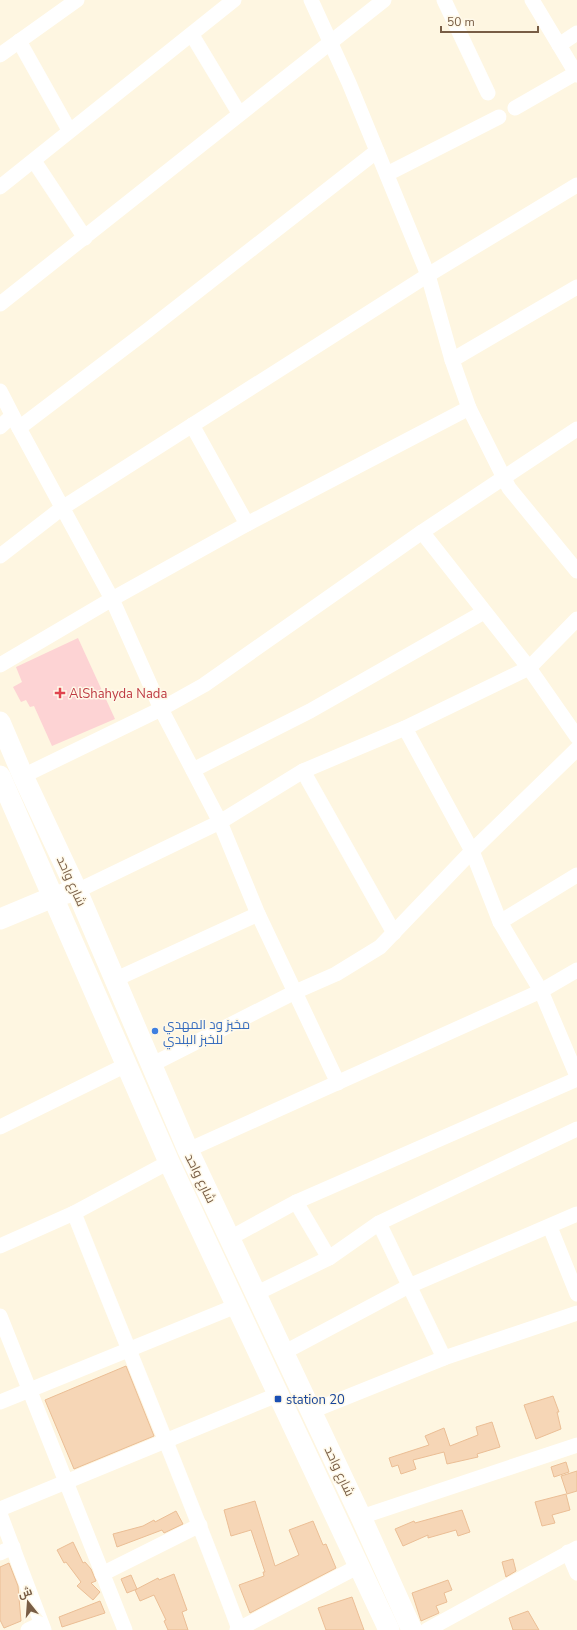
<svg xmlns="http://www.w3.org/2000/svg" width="577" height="1630" viewBox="0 0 577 1630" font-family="'Nunito Sans',Cairo,sans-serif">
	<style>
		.medical { fill: #fdd3d4 }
		.building { fill: #f6d6b6; stroke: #ebbe95 }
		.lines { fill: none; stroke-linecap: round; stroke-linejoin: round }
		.street { stroke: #fff; stroke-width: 15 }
		.secondary { stroke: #fff; stroke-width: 21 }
		.health-dot { fill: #e0444e; stroke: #fff9e9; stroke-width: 1.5 }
		.shop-dot { fill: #3f7fe0; stroke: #fff9e9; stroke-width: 1.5 }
		.transit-dot { fill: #1a4fb4; stroke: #fff9e9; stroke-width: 1.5 }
		.labels { text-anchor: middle; stroke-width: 3; stroke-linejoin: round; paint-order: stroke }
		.health-label { font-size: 13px; fill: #be3a42; stroke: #fff9e9; text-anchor: start }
		.street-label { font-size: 13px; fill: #785d45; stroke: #fff9e9 }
		.shop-label { font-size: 13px; fill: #366cbe; stroke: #fff9e9; text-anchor: start }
		.transit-label { font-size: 13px; fill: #164399; stroke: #fff9e9; text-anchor: start }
	</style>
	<rect width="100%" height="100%" fill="#fef6e1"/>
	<!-- medical -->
	<polygon class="medical" points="78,638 115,719 52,746 34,706 30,707 26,700 21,702 13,687 22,682 16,667"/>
	<!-- building -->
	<g class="building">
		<polygon points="126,1366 154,1436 74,1469 45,1400"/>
		<polygon points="553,1396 559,1412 557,1412 561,1429 536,1439 524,1405"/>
		<polygon points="492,1422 500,1447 477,1454 478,1457 447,1464 444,1452 413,1460 416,1469 401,1474 398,1465 392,1467 389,1458 429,1445 425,1436 444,1428 450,1446 478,1435 476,1427"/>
		<polygon points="566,1462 569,1472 554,1477 551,1467"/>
		<polygon points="577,1471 577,1491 567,1494 561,1476"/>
		<polygon points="566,1494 570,1510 552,1515 555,1523 542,1526 535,1502"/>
		<polygon points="255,1501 275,1566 299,1555 289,1530 313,1521 323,1545 326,1544 336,1568 250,1613 239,1585 264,1576 263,1572 265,1572 251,1530 231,1536 224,1510"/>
		<polygon points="462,1510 470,1532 458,1536 456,1530 428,1538 428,1535 403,1546 395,1529 414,1521 415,1523"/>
		<polygon points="176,1511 183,1524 164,1533 162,1530 117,1547 113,1534 143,1526 154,1520 155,1522"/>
		<polygon points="73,1542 83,1563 85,1562 91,1569 96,1581 91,1583 100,1592 93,1600 77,1586 81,1582 66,1562 64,1563 57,1550"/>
		<polygon points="513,1559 516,1571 506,1577 502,1562"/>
		<polygon points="9,1563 18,1586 21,1621 4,1628 0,1620 0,1567"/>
		<polygon points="174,1574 187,1610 182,1612 188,1630 168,1630 164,1621 166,1620 154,1595 140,1601 135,1590 158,1578 159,1580"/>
		<polygon points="131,1575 137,1589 127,1593 121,1579"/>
		<polygon points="448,1580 452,1590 444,1593 447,1602 436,1606 439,1613 421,1621 412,1593"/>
		<polygon points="352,1597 364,1630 326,1630 318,1608"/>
		<polygon points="100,1601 105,1613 62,1627 59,1617"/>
		<polygon points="528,1611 539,1630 513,1630 509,1618"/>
	</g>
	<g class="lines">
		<!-- street -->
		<g class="street">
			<polyline points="311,0 349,83 428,275 452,360 469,408 509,488 577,571"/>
			<polyline points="444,0 488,93"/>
			<polyline points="532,0 577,75"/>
			<polyline points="192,35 239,113"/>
			<polyline points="19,41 69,130"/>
			<polyline points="559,45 577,33"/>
			<polyline points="0,55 77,0"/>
			<polyline points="515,108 576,73"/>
			<polyline points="34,161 85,238"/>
			<polyline points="387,174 499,117"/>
			<polyline points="0,187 234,0"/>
			<polyline points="0,304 384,0"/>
			<polyline points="452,360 577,287"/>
			<polyline points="0,391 19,428 112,599 161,709 220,822 258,914 338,1083"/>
			<polyline points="192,425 247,524"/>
			<polyline points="0,427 12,416"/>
			<polyline points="19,428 148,330 377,151"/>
			<polyline points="422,532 529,668 577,737"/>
			<polyline points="0,556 62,508 428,275 577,185"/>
			<polyline points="0,665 112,599 247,524 469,408"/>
			<polyline points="405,728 472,851 500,922 541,991 577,1076"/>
			<polyline points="193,770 310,711 484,612"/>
			<polyline points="303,771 394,933"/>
			<polyline points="23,776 161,709 204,685 422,532 577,429"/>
			<polyline points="77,891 220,822 303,771 405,728 529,668 577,619"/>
			<polyline points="500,922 577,875"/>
			<polyline points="114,980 258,914"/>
			<polyline points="151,1065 295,992 336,974 380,947 472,851 577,749"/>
			<polyline points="0,1127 126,1065"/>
			<polyline points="188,1150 541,991 577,970"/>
			<polyline points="296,1202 329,1258"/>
			<path d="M74,1213c55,139 113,276 165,416"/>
			<polyline points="379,1223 444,1358"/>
			<polyline points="550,1227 577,1294"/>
			<polyline points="230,1238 296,1202 577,1079"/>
			<polyline points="0,1246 74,1213 169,1162"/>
			<polyline points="255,1294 329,1258 379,1223 577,1129"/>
			<polyline points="0,1316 125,1630"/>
			<polyline points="283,1353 409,1286 577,1214"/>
			<polyline points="0,1402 236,1306"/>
			<polyline points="312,1411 444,1358 577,1313"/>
			<polyline points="0,1509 277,1395"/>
			<polyline points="0,1514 44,1630"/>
			<polyline points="361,1517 577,1445"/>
			<polyline points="568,1552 577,1573"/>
			<polyline points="0,1553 13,1547"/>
			<polyline points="102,1574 200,1525"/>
			<polyline points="28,1630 41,1624"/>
			<polyline points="237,1630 359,1566"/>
			<polyline points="427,1630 577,1548"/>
		</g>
		<!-- secondary -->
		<g class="secondary">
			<polyline points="0,722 23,776 77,891 188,1150 361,1517 412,1630"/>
			<polyline points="0,776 169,1162 389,1630"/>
			<polyline points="0,919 53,897 67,893"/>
		</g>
	</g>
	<!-- markers -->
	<path class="health-dot" d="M58 687h4v4h4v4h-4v4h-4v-4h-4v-4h4z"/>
	<circle class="shop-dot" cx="155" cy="1031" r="4"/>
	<rect class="transit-dot" x="274" y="1395" width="8" height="8" rx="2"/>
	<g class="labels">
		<!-- health labels -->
		<g class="health-label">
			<text x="69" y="698">AlShahyda Nada</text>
		</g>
		<!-- street labels -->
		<g class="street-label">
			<text transform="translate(72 881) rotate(66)" y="5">شارع واحد</text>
			<text transform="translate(201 1178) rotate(64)" y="5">شارع واحد</text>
			<text transform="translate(340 1471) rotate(65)" y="5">شارع واحد</text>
		</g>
		<!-- shop labels -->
		<g class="shop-label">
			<text x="163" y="1029">مخبز ود المهدي<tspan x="163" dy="15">للخبز البلدي</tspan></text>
		</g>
		<!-- transit labels -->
		<g class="transit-label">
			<text x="286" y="1404">station 20</text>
		</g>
	</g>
	<!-- north arrow -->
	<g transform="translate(28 1602) rotate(343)" stroke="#fff9e9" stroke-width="3" paint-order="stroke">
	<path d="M0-3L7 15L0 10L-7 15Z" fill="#785d45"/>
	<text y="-6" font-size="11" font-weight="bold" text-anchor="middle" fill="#785d45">ش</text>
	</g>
	<!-- scale -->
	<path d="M441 26v6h97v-6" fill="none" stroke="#785d45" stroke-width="2"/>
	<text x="447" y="26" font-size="12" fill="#785d45" stroke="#fff9e9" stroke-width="3" paint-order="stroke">50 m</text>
</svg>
